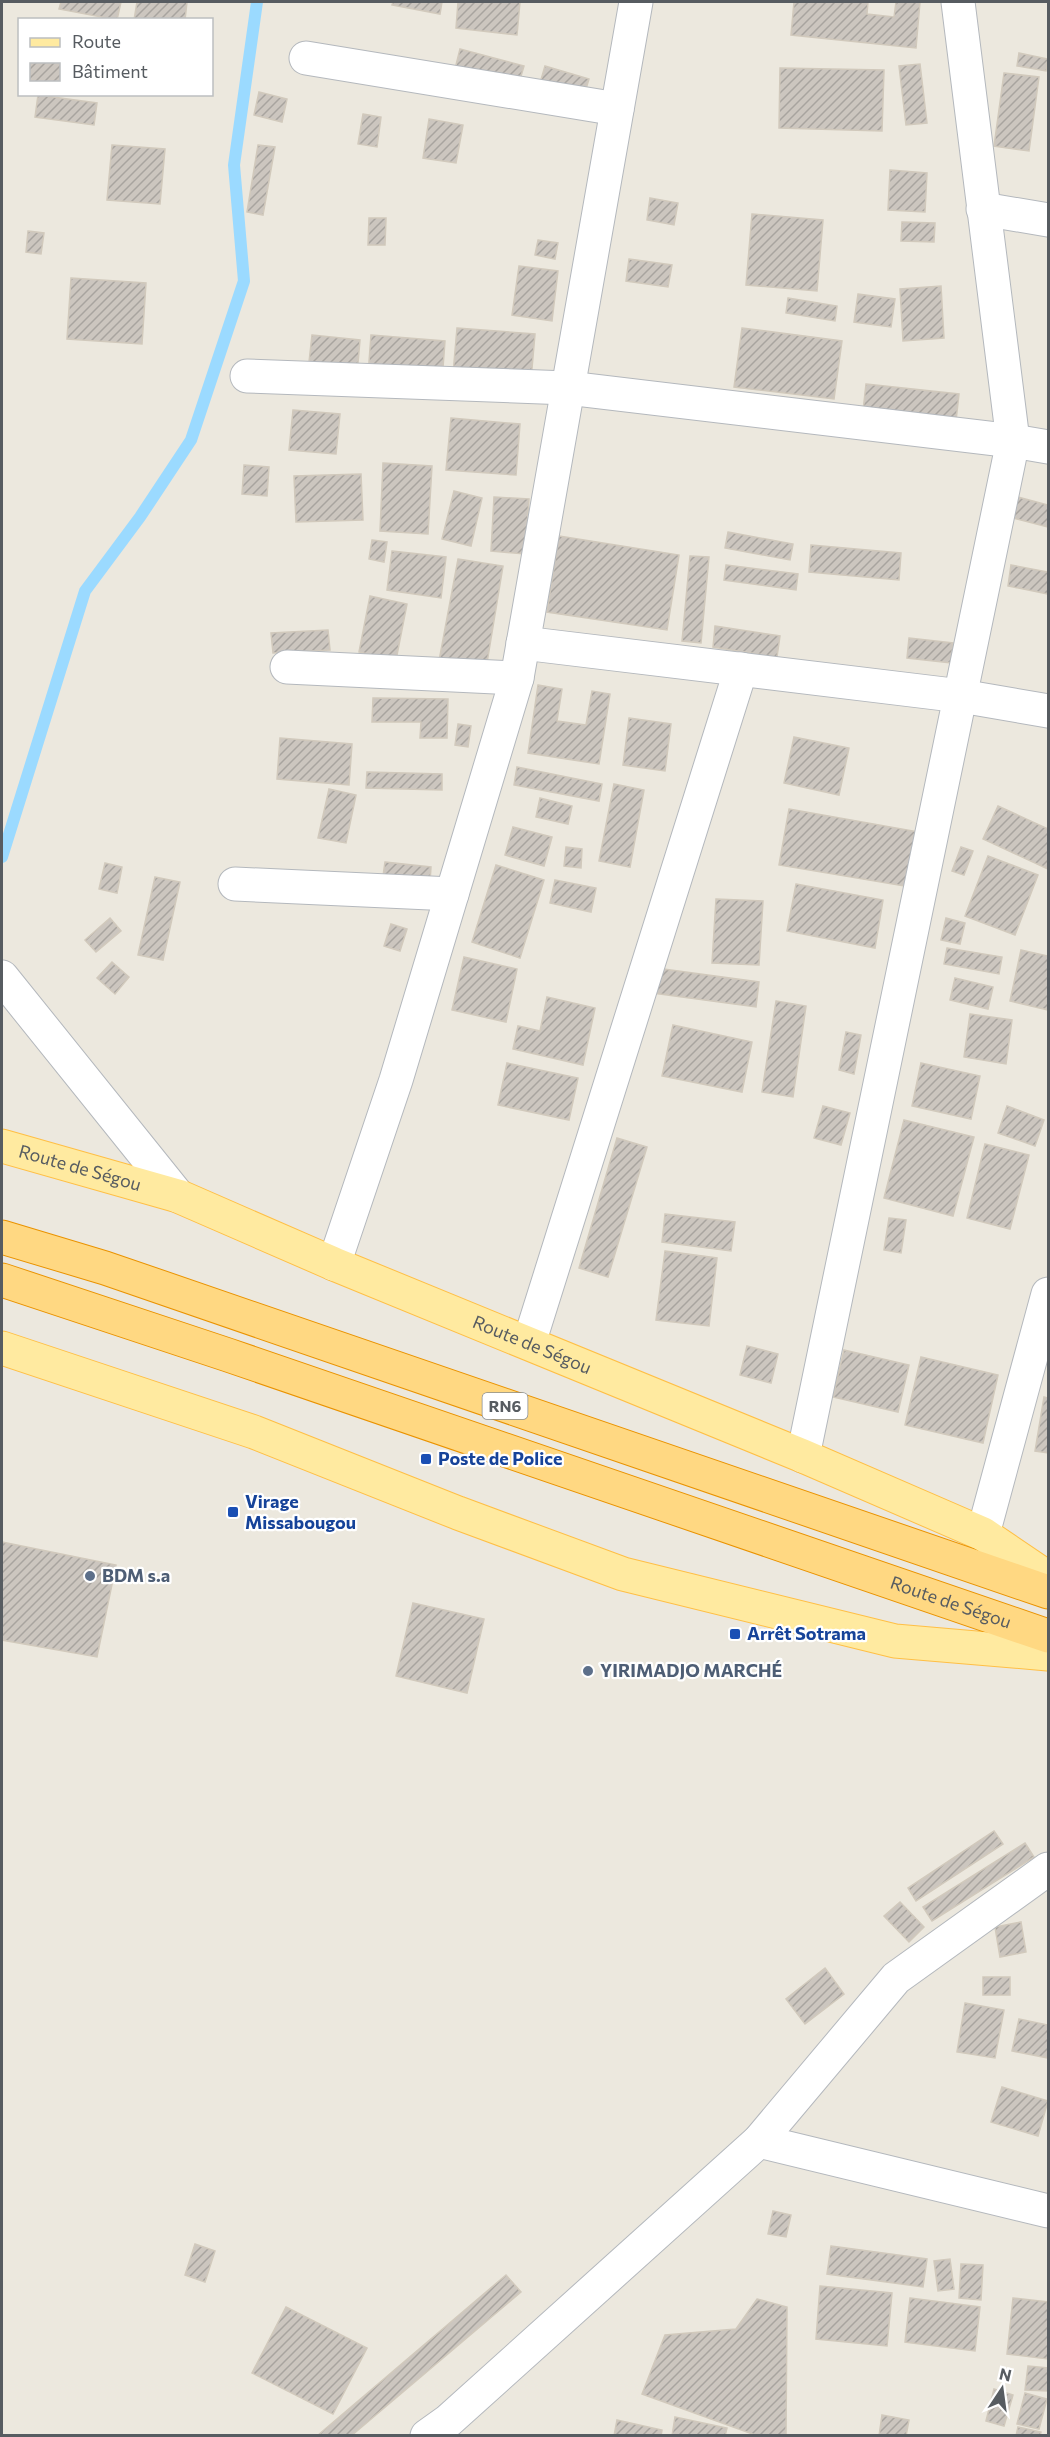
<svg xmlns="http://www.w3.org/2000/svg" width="1050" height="2437" viewBox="0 0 1050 2437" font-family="Commissioner,sans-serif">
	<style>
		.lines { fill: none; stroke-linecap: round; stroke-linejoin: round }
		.stream { stroke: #9bdaff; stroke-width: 12 }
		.building { fill: url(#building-hatch); stroke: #d1c9bc; stroke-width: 1.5 }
		.minor-casing { stroke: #b4b8bd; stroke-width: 35 }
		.major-casing { stroke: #ffbf45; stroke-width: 35 }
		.highway-casing { stroke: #ea9300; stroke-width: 35 }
		.minor { stroke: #fff; stroke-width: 33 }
		.major { stroke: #ffeaa0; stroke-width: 33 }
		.highway { stroke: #ffd882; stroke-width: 33 }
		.transit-dot { fill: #1a4fb4; stroke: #fff; stroke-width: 2 }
		.service-dot { fill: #5c6f8a; stroke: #fff; stroke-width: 2 }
		.labels { text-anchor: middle; stroke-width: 4.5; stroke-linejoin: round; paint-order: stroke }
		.shield { fill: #fff; stroke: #898d90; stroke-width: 1.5 }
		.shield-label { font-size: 16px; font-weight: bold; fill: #575c61 }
		.street-label { font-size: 18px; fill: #575c61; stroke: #fff }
		.transit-label { font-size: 18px; font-weight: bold; fill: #164399; stroke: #fff; text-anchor: start }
		.service-label { font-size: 18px; font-weight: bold; fill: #4e5e75; stroke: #fff; text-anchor: start }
	</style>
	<defs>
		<pattern id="building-hatch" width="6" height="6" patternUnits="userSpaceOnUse" patternTransform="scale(1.5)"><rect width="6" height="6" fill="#ccc6bf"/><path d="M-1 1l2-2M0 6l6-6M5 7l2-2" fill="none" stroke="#a8a49f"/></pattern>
	</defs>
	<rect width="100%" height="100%" fill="#ece8de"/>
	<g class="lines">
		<!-- stream -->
		<polyline class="stream" points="2,857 85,591 140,517 191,440 244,281 234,165 257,2"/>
	</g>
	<!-- building -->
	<g class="building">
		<polygon points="61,2 121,2 117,20 59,9"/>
		<polygon points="137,2 187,2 185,20 134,20"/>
		<polygon points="393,2 442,2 440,14 392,5"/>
		<polygon points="458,2 520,2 517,35 456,28"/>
		<polygon points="794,2 868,2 867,14 894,17 896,2 920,2 916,48 791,35"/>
		<polygon points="460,49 524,66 518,86 455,69"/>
		<polygon points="1019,53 1048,59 1046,71 1017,66"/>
		<polygon points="920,64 927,123 906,125 899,66"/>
		<polygon points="545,66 589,79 582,102 538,90"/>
		<polygon points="780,68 884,70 882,131 779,128"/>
		<polygon points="1004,73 1039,77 1029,151 994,146"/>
		<polygon points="259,92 287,99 282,122 254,115"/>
		<polygon points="38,95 97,103 94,125 35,117"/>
		<polygon points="363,114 381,117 377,147 358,144"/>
		<polygon points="429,119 463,125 456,163 423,158"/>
		<polygon points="112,145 165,149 160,204 107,200"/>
		<polygon points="258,145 275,147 263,215 247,212"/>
		<polygon points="890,170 927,173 925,212 888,210"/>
		<polygon points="650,198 678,203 674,225 647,220"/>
		<polygon points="752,214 823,220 817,291 746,285"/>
		<polygon points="369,218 386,218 385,245 368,245"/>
		<polygon points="902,222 935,223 934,242 901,241"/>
		<polygon points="28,231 44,233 41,254 26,252"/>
		<polygon points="538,240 558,243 555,259 535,255"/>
		<polygon points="629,259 672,265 668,287 626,281"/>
		<polygon points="519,266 558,271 552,321 512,315"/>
		<polygon points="71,278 146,283 142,344 67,339"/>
		<polygon points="941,286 944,338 903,341 900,289"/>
		<polygon points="858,294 895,299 891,327 854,322"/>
		<polygon points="788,298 837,306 835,321 786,313"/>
		<polygon points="457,328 535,334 531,380 453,374"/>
		<polygon points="742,328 842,341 834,399 734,387"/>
		<polygon points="312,335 360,340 357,375 308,371"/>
		<polygon points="371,335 445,341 442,381 368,375"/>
		<polygon points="866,384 959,394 956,421 863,411"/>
		<polygon points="293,410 340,414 336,454 289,450"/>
		<polygon points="451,418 520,424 516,475 446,470"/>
		<polygon points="383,463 432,466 428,534 380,531"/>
		<polygon points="244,465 269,467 267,496 242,494"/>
		<polygon points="361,474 363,520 296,522 294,476"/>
		<polygon points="454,491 482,498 471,546 442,539"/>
		<polygon points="494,497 529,499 525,554 491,551"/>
		<polygon points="1018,497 1048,505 1048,527 1013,518"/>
		<polygon points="728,532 793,544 790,560 725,548"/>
		<polygon points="559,536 679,555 667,630 547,612"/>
		<polygon points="372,540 387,542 384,562 369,559"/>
		<polygon points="811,545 901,553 899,580 809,572"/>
		<polygon points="392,551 446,557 441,598 387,590"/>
		<polygon points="690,556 709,557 701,643 682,641"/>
		<polygon points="458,559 503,566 486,669 439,661"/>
		<polygon points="726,565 798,574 796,590 724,580"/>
		<polygon points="1011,565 1048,572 1048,594 1008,586"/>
		<polygon points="370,596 407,604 396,660 359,652"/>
		<polygon points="715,626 780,636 777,657 713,647"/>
		<polygon points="328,630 330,650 273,653 271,633"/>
		<polygon points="909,638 953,643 951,663 907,658"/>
		<polygon points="538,685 562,689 557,721 586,725 592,691 610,694 599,764 528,753"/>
		<polygon points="373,698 448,699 447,738 420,738 421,722 372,722"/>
		<polygon points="629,718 671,724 665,771 623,765"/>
		<polygon points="458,724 471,726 468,747 455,745"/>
		<polygon points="794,737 849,748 839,795 784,783"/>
		<polygon points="280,738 352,744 349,785 277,779"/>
		<polygon points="517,767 602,784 599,801 514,785"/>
		<polygon points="367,772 442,774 442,790 366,788"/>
		<polygon points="614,784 644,790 630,867 599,861"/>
		<polygon points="329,789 356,795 346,843 318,838"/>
		<polygon points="540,798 572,806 568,824 536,817"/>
		<polygon points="998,806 1048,829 1048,869 983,839"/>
		<polygon points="789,809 919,832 910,887 779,865"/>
		<polygon points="513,827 552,837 544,866 505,855"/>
		<polygon points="566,847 582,849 581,868 564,866"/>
		<polygon points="961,847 973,851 964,875 952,871"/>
		<polygon points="988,856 1038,875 1015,935 965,916"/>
		<polygon points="385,862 431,867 430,882 383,876"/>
		<polygon points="105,863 122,867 117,893 99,889"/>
		<polygon points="496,865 544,880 520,958 472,942"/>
		<polygon points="155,877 180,882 163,960 138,955"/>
		<polygon points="555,880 596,888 591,912 550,903"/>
		<polygon points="796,884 883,900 875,948 787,931"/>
		<polygon points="716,899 763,901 759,965 712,963"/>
		<polygon points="110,918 121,931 96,952 85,940"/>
		<polygon points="946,918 965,923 960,944 941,940"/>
		<polygon points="391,924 407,929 400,951 384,946"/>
		<polygon points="947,948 1002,957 999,974 944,964"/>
		<polygon points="1021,950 1048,956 1048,1010 1010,1001"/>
		<polygon points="464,957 517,969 506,1022 452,1010"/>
		<polygon points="112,962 129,977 115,994 97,978"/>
		<polygon points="656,968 759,982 756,1007 653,993"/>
		<polygon points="955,978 993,987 988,1009 950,1000"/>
		<polygon points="547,997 595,1008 583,1065 513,1049 518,1026 540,1031"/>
		<polygon points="776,1001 806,1006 793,1097 762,1092"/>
		<polygon points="970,1014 1012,1020 1006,1064 964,1057"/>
		<polygon points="673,1025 752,1042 742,1092 662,1076"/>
		<polygon points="846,1032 861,1035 854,1074 839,1070"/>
		<polygon points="507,1063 578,1078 569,1120 498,1105"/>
		<polygon points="921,1063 980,1076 971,1119 912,1106"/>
		<polygon points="823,1106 850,1113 841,1145 814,1138"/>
		<polygon points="1007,1106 1044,1120 1035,1146 998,1133"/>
		<polygon points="904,1120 974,1137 953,1216 884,1198"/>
		<polygon points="617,1138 647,1147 608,1277 579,1268"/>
		<polygon points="985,1144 1029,1155 1010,1229 967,1218"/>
		<polygon points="665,1214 735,1222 731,1251 662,1242"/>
		<polygon points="889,1218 906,1220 901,1253 884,1250"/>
		<polygon points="665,1251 717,1258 709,1326 656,1320"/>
		<polygon points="747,1346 778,1354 771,1383 740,1375"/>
		<polygon points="844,1350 909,1365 898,1412 833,1397"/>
		<polygon points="921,1357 998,1375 983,1443 905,1425"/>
		<polygon points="1044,1397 1048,1398 1048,1453 1035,1451"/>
		<polygon points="2,1542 116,1565 97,1657 2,1640"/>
		<polygon points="413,1603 484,1619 467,1693 396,1676"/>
		<polygon points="994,1831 1003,1844 916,1901 908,1888"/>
		<polygon points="1025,1843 1034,1857 932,1921 923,1907"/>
		<polygon points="900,1902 924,1927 909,1942 884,1916"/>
		<polygon points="1021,1922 1026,1952 1000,1957 995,1927"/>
		<polygon points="825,1968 844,1994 805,2024 786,1999"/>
		<rect x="983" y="1977" width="27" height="18"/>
		<polygon points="965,2003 1004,2010 995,2058 957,2052"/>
		<polygon points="1019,2019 1048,2025 1048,2058 1012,2051"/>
		<polygon points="1002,2087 1048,2101 1038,2136 991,2122"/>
		<polygon points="773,2211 791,2215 786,2237 768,2234"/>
		<polygon points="195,2244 215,2251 205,2282 185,2275"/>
		<polygon points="831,2246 927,2259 923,2287 827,2274"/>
		<polygon points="950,2259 954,2289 938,2291 934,2261"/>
		<polygon points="961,2264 983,2265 981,2300 959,2298"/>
		<polygon points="506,2275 521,2292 351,2436 317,2436"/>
		<polygon points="820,2286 892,2293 887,2346 816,2339"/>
		<polygon points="910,2298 980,2307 975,2351 905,2342"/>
		<polygon points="1013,2298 1048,2302 1048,2359 1007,2354"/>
		<polygon points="757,2299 787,2307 786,2436 758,2436 642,2394 665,2335 736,2329"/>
		<polygon points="286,2307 367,2348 333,2414 252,2373"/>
		<polygon points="1028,2366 1048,2368 1048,2391 1025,2390"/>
		<polygon points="994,2389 1013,2395 1004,2426 986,2421"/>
		<polygon points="1025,2393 1047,2399 1039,2429 1017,2424"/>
		<polygon points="882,2415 909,2420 906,2436 879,2436"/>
		<polygon points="675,2417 727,2428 725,2436 672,2436"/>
		<polygon points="617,2420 662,2430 661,2436 614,2436"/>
		<polygon points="1018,2427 1041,2432 1040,2436 1016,2436"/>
	</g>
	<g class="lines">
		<!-- minor casing -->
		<g class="minor-casing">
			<g id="minor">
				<polyline points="306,58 617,109"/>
				<polyline points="983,209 1048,220"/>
				<polyline points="247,376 568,388 1013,441 1048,447"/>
				<polyline points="523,643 961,696 1048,711"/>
				<polyline points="287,667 517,678"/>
				<polyline points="235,884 452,894"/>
				<polyline points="2,977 178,1196"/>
				<polyline points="334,1264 396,1080 517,678 636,2"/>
				<polyline points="529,1343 741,669"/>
				<polyline points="803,1456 1013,441 958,2"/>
				<polyline points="983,1534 1048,1294"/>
				<polyline points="759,2141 1048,2211"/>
				<polyline points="427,2436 448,2421 759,2141 896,1978 1048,1869"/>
			</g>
		</g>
		<!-- major casing -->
		<g class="major-casing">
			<g id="major">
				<path id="s1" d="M2,1146l176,50 156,68 469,192 180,78 65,44"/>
				<polyline points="2,1348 254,1432 458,1513 623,1574 895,1641 1048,1654"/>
			</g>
		</g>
		<!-- highway casing -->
		<g class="highway-casing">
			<g id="highway">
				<polyline points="2,1237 105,1268 1048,1592"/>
				<path id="s2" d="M2,1280l226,75 820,281"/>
			</g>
		</g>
		<!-- minor -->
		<use href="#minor" class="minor"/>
		<!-- major -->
		<use href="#major" class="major"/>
		<!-- highway -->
		<use href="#highway" class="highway"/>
	</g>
	<!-- markers -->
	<g class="transit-dot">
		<rect x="420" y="1453" width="12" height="12" rx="3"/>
		<rect x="227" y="1506" width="12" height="12" rx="3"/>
		<rect x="729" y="1628" width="12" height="12" rx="3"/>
	</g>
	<g class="service-dot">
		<circle cx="90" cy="1576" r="6"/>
		<circle cx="588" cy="1671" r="6"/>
	</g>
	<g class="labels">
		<!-- shield labels -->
		<rect class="shield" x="482.5" y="1393" width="45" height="26" rx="4.5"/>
		<g class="shield-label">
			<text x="505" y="1412">RN6</text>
		</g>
		<!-- street labels -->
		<g class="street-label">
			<text dy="6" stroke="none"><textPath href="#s1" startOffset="81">Route de Ségou</textPath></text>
			<text dy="6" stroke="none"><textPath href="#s1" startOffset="567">Route de Ségou</textPath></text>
			<text dy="6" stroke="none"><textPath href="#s2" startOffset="1002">Route de Ségou</textPath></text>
		</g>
		<!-- transit labels -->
		<g class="transit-label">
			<text x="438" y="1465">Poste de Police</text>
			<text x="245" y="1508">Virage<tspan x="245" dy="21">Missabougou</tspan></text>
			<text x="747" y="1640">Arrêt Sotrama</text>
		</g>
		<!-- service labels -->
		<g class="service-label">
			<text x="102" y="1582">BDM s.a</text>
			<text x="600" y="1677">YIRIMADJO MARCHÉ</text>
		</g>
	</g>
	<!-- border -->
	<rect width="1050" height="2437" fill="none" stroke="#575c61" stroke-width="6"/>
	<!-- legend -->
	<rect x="18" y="18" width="195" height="78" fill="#ffffff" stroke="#bcbec0" stroke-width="1.5"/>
	<rect x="30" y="38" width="30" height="9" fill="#ffeaa0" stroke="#bcbec0" stroke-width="1.5"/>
	<text x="72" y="48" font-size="18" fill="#575c61">Route</text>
	<rect x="30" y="63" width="30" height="18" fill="url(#building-hatch)" stroke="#bcbec0" stroke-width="1.5"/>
	<text x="72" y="78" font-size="18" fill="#575c61">Bâtiment</text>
	<!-- north arrow -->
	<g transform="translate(1002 2389) rotate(13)" stroke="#ffffff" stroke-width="4.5" paint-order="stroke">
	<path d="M0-4.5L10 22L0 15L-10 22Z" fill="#575c61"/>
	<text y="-9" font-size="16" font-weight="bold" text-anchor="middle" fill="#575c61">N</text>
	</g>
</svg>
